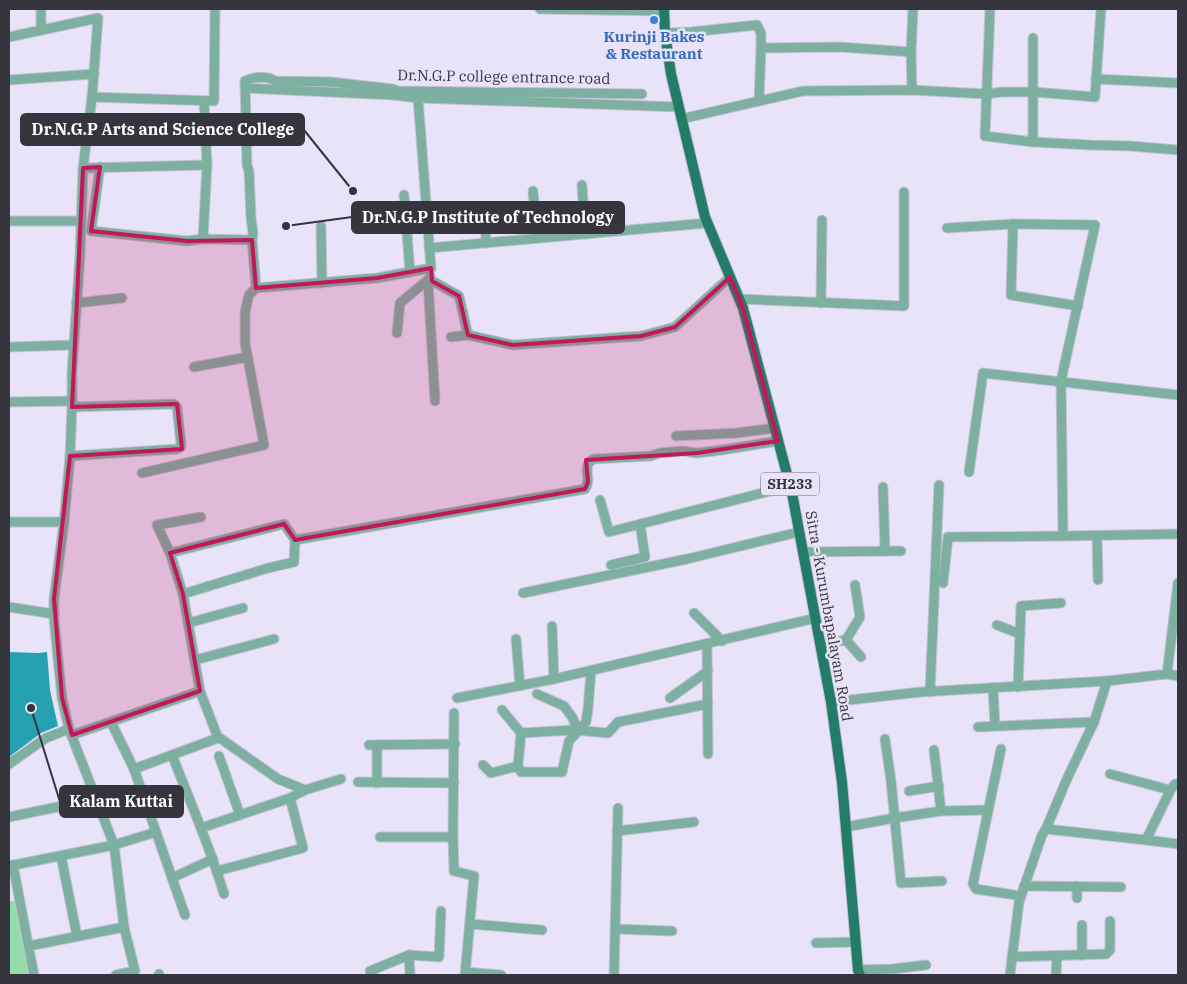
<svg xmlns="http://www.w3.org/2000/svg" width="1187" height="984" viewBox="0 0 1187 984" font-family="'IBM Plex Serif',serif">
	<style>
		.green { fill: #94dca9 }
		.water { fill: #26a1b1 }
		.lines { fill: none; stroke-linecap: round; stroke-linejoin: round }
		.minor-casing { stroke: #c5c0d4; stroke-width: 11 }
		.major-casing { stroke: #c5c0d4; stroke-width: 12 }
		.minor { stroke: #7db0a1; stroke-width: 9 }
		.major { stroke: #237c68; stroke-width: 10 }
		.marked { fill: #c2185b; fill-opacity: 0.2; stroke: #c2185b; stroke-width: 4; stroke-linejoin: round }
		.shop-dot { fill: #3f7fe0; stroke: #e9e3fa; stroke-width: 2 }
		.labels { text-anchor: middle; stroke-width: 5; stroke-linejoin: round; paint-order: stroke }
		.shield { fill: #e9e3fa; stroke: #6c6876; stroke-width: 1 }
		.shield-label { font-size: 14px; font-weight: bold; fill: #36343d }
		.shop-label { font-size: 15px; font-weight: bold; fill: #366cbe; stroke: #e9e3fa }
		.street-label { font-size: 15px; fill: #36343d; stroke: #e9e3fa }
		.leader { fill: none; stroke: #36343d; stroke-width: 2 }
		.callout-dot { fill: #36343d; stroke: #e9e3fa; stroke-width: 2 }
		.callout { fill: #36343d; stroke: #36343d; stroke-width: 2 }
		.callout-label { font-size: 16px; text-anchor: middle; font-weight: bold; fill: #fff }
	</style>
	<rect width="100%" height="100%" fill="#e9e3fa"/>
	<!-- green -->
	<polygon class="green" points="17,900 32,975 9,975 9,902"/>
	<!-- water -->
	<polygon class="water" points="9,652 39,653 47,652 50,690 58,726 41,733 9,757"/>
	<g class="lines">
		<!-- minor casing -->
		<g class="minor-casing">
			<g id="minor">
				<polyline points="41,9 41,30"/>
				<polyline points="540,9 664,11"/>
				<polyline points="990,9 985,136 1033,142 1090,145 1130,146 1178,150"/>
				<polyline points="665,33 691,32 757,25 761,33 761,48"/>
				<polyline points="9,37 98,18 92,97 83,168 80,256 72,372 72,407 70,456 64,522 54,599 54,619 62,698 69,729 114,845 124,927 135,971 116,975"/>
				<polyline points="1033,38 1033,142"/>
				<polyline points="911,52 913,9"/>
				<polyline points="1096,79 1178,83"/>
				<polyline points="9,80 94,74"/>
				<polyline points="245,88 393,95 418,98 679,107"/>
				<polyline points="92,97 214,101 215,9"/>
				<polyline points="759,101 761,48 840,47 911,52 912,90"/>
				<polyline points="681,119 803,91 912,90 986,94 1002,92 1034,92 1095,97 1101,9"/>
				<polyline points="100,167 91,231 187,241 203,239 252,240"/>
				<polyline points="83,168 207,165"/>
				<polyline points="582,185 585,234"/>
				<polyline points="533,191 537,238"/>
				<polyline points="404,195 410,272"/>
				<polyline points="404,207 426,206"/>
				<polyline points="485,208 486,243"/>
				<polyline points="9,221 81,221"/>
				<polyline points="1013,224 1011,295 1078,306"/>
				<polyline points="321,226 322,283"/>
				<polyline points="947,228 1013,224 1095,225 1061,381 1063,536"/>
				<polyline points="203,239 207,165 204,101"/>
				<polyline points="429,248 707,223"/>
				<polyline points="430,276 428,281 435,401"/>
				<path d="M256,288l-4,-48 1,-6 -2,-17 -2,-45 -2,-7 -2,-84c10,-5 22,-5 31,0l55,1 62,7 5,2 244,3"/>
				<polyline points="739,299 904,306 904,192"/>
				<polyline points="76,303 122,298"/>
				<polyline points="821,303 822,220"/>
				<polyline points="397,333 400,303 429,279 459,296 468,335"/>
				<polyline points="451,337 468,335 513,345 641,336 675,327 730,277"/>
				<polyline points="9,347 73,345"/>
				<polyline points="194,367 248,357"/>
				<polyline points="9,402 72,401"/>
				<polyline points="676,436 736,433 775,428"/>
				<polyline points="70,456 177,449 181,447 181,444 177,407 174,404 72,407"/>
				<polyline points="969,472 983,373 1178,395"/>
				<polyline points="142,473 264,445 245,343 245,312 249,295 256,288 377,278 431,268 418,98"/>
				<polyline points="883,487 885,551"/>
				<polyline points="600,500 609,532 790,486"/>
				<polyline points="9,522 64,522"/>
				<polyline points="1097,536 1098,580"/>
				<polyline points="803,552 901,551"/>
				<path d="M170,553l114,-29 11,16 290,-51c8,-10 -5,-24 9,-30l56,-3 10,-3 23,-2 14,2 25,-3 56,-9"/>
				<polyline points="611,565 645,557 640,524"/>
				<polyline points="943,583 948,537 1063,536 1178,534"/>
				<polyline points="855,585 860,617 846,640 861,657"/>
				<polyline points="523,593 687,559 799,532"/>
				<polyline points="183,594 268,568 294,562 295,540"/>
				<polyline points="9,607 54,614"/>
				<polyline points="694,613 722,641"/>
				<polyline points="188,623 243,608"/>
				<polyline points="997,625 1020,634"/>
				<polyline points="552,626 554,679"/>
				<polyline points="516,639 520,686"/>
				<polyline points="707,644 708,754"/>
				<polyline points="821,644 846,640"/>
				<polyline points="195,660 274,639"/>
				<polyline points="1167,674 1178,676"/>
				<polyline points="1018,687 1021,606 1061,603"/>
				<polyline points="993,688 995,726"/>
				<polyline points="930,692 939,485"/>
				<polyline points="537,694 564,706 572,717 578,730"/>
				<polyline points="457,698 554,679 816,618"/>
				<polyline points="670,698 708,671"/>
				<polyline points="831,702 921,692 1107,681"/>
				<polyline points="502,710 521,733 518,766"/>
				<polyline points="454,713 453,837 454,871 474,876 465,975"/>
				<polyline points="111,722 134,769"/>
				<polyline points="978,727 1094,722"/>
				<polyline points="521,733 574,730 608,733 618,722 708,704"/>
				<polyline points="72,735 200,691"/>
				<polyline points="217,736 278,779 305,790 341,779"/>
				<polyline points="885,739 891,781 901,883 942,881"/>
				<polyline points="369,745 455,744"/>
				<polyline points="377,745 377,783"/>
				<polyline points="1001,749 973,884 976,889 1021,896"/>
				<polyline points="934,750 941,811"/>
				<path d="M172,755c18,46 38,92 52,139"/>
				<polyline points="219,756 240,815"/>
				<polyline points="9,764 46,738 69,729"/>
				<polyline points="483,765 491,773 518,766 521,772 562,772 569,741 586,722 588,709 591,671"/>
				<polyline points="1110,774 1170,790"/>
				<polyline points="358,782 454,783"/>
				<polyline points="909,791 939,786"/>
				<polyline points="143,794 186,792"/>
				<polyline points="9,817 96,799"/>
				<polyline points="846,827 894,818 941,811 988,810"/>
				<polyline points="201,828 290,798 305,790"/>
				<polyline points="1046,829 1146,840 1171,789 1175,784 1178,784"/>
				<polyline points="617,831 694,822"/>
				<polyline points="380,837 453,837"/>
				<polyline points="1146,840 1178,844"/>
				<polyline points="61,856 77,936"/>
				<polyline points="13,865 34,975"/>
				<polyline points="9,866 114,845 156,832"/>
				<polyline points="217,871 303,848 290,798"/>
				<polyline points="172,878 213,859"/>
				<polyline points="1024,886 1121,887"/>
				<polyline points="1077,886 1077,898"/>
				<polyline points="185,915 134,769 218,738 200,691 183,594 170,553 157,525 201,517"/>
				<polyline points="470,924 542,930"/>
				<polyline points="1082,925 1082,955"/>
				<polyline points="615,929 672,931"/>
				<polyline points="816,943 856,942"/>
				<polyline points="29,946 124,927"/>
				<polyline points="409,955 410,975"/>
				<polyline points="1012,957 1106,954 1110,950 1110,921"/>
				<polyline points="858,970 892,969 926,965"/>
				<polyline points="370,971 409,955 439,957 441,911"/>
				<polyline points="466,972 501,975"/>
				<polyline points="159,974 159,975"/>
				<polyline points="614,975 618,808"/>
				<polyline points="1010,975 1019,902 1021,896 1042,835 1046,829 1066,781 1094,722 1107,681 1167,674 1178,583"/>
				<polyline points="1056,975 1057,956"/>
			</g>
		</g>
		<!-- major casing -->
		<g class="major-casing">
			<polyline id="major" points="664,9 665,33 671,74 705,217 743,308 792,493 831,702 842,782 858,970 860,975"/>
		</g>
		<!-- minor -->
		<use href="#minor" class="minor"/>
		<!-- major -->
		<use href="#major" class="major"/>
	</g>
	<!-- marked area -->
	<path class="marked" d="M100,167l-9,64 96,10 65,-1 4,48 121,-10 54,-10 1,13 27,15 9,39 45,10 128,-9 34,-9 55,-50 13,31 35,133 -81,12 -111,7 2,22 -3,7 -290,51 -11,-16 -114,29 13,41 17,97 -128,44 -10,-37 -8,-99 16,-143 112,-7 -5,-45 -105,3 11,-239z"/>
	<!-- markers -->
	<circle class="shop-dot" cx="654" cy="20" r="5"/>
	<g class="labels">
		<!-- shield labels -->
		<rect class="shield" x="761" y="472.5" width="58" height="23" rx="4"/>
		<g class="shield-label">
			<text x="790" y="489">SH233</text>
		</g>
		<!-- shop labels -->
		<g class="shop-label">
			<text x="654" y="42">Kurinji Bakes<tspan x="654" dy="17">&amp; Restaurant</tspan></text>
		</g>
		<!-- street labels -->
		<g class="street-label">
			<text transform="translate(504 77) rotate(1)" y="5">Dr.N.G.P college entrance road</text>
			<text transform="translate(829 616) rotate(80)" y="5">Sitra - Kurumbapalayam Road</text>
		</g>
	</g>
	<!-- callouts -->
	<path class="leader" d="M353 191L304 130M286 226L352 217M31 708L60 802"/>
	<g class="callout-dot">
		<circle cx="353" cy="191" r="5"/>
		<circle cx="286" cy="226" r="5"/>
		<circle cx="31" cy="708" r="5"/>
	</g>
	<g class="callout">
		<rect x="21" y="114" width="283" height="31" rx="5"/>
		<rect x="352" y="202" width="272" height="31" rx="5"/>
		<rect x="60" y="786" width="123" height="31" rx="5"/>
	</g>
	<g class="callout-label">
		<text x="163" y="135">Dr.N.G.P Arts and Science College</text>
		<text x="488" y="223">Dr.N.G.P Institute of Technology</text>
		<text x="121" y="807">Kalam Kuttai</text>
	</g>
	<!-- border -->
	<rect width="1187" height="984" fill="none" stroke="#36343d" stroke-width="20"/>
</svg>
